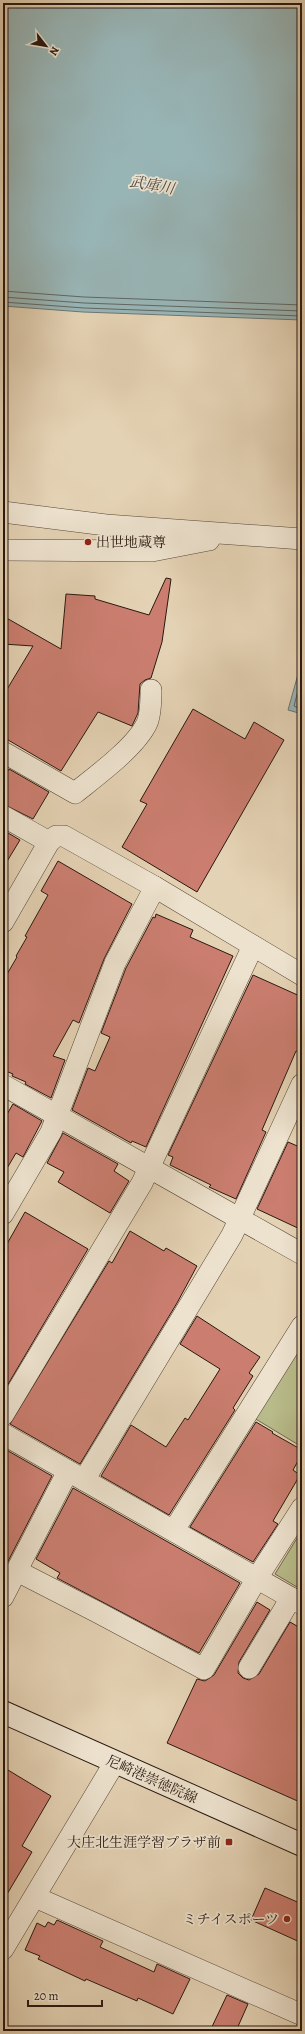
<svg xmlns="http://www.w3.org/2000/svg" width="305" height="2034" viewBox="0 0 305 2034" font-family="Alegreya,'Noto Serif JP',serif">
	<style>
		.green { fill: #b8bb8a; stroke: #706a4d }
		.water { fill: #98b5b6; stroke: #6c7674 }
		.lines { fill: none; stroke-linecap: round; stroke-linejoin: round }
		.shore { stroke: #606663; stroke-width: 1 }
		.building { fill: #cb7e70; stroke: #291810 }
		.street-casing { stroke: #584639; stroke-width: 22 }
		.secondary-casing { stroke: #291810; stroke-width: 24 }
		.street { stroke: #ede2ce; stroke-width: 21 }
		.secondary { stroke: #ede2ce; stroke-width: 22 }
		.poi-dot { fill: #8f2418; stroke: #ede2ce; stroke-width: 1.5 }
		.labels { text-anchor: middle; stroke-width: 3.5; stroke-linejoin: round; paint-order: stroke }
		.poi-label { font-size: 14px; fill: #291810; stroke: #ede2ce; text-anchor: end }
		.street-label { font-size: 14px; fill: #291810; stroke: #ede2ce }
		.water-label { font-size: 15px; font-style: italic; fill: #4a4742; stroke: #ede2ce }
	</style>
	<rect width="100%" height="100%" fill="#e4d2b4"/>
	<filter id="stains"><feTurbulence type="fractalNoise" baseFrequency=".005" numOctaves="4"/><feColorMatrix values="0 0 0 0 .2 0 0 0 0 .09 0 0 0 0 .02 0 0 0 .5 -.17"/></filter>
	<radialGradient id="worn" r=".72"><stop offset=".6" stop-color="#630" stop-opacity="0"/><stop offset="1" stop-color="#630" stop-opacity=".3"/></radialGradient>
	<!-- green -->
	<g class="green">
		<polygon points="302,1342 302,1447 254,1418"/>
		<polygon points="302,1530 302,1590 275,1574"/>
	</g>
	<!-- water -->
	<g class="water">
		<polygon points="3,3 302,3 302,320 83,312 3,306"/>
		<polygon points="302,660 302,714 288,710"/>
	</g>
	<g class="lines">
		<!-- shore -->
		<g class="shore">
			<polyline points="3,291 84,297 302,305"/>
			<polyline points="3,297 84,303 302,311"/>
			<polyline points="3,302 84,308 302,316"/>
			<polyline points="302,675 294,706 302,710"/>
		</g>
	</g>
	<!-- building -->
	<g class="building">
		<polygon points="166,578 171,579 162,642 151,678 145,680 140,684 138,713 132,726 98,712 61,771 3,737 3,696 33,646 3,644 3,616 61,649 66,594 95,596 95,599 149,615"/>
		<polygon points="193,709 245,739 254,722 284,740 197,892 122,847 147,804 140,801"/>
		<polygon points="9,769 49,792 33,819 3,804 3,779"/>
		<polygon points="3,830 20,840 3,868"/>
		<polygon points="58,861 132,904 104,959 79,1023 73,1020 53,1056 65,1060 51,1098 25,1084 26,1082 12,1076 13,1074 3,1070 3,981 17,957 16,956 27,937 25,936 48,895 41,891"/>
		<polygon points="156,914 193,930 190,937 233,956 146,1147 132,1141 131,1143 72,1110 88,1068 95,1071 110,1037 101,1033 126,968 153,917 155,918"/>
		<polygon points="253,975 302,997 302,1053 296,1051 262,1130 266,1132 236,1199 209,1187 211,1185 170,1165 173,1157 168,1155"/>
		<polygon points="13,1104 42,1121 23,1157 16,1153 3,1175 3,1121"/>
		<polygon points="63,1133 118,1164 114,1171 129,1181 110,1213 58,1182 64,1172 47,1163"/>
		<polygon points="288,1142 302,1148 302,1230 257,1209"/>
		<polygon points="25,1212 88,1249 7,1386 3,1383 3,1251"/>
		<polygon points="130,1231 164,1251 166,1248 197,1266 177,1303 80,1464 10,1424 109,1261 112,1263"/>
		<polygon points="197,1316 260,1357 249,1373 253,1376 233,1408 235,1410 169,1515 101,1476 131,1425 166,1447 185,1418 188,1420 220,1369 180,1344"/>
		<polygon points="256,1422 273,1432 272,1433 302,1450 302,1454 293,1470 300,1475 273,1521 278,1524 253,1562 190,1527"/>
		<polygon points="3,1448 52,1476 3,1571"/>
		<polygon points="73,1488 240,1583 199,1653 57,1578 60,1573 36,1559"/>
		<polygon points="257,1602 270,1610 239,1662 238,1673 243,1678 249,1680 259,1674 290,1622 302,1629 302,1803 167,1743 197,1679 205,1681 214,1675"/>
		<polygon points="3,1767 51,1796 22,1846 32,1852 3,1901"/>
		<polygon points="265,1888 302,1904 302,1943 251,1920"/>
		<polygon points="57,1920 103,1941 100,1947 154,1972 157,1964 190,1979 173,2014 138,1998 137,2001 86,1979 85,1981 38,1959 40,1956 25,1950 37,1923 45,1927 48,1922 54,1925"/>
		<polygon points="227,1995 248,2004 236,2031 210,2031"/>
	</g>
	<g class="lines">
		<!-- street casing -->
		<g class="street-casing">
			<g id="street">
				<polyline points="3,512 106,525 302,539"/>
				<polyline points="3,550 152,551 209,540 210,538"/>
				<path d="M3,752l72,41c21,-17 61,-46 72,-70 4,-9 4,-23 4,-33"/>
				<polyline points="3,816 49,842"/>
				<polyline points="3,922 49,842 56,836 64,836 155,887 302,975"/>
				<polyline points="3,1085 302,1254"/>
				<polyline points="3,1214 51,1132 115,963 155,887"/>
				<polyline points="3,1415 142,1183 253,946"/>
				<polyline points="3,1434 302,1604"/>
				<polyline points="84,1480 232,1235 302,1084"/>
				<polyline points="174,1530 302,1326"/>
				<polyline points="17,1571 97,1612 204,1669 257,1578 302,1508"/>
				<polyline points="3,1597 68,1471"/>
				<polyline points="249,1668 291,1598"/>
				<polyline points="35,1897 302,2015"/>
				<polyline points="3,1949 115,1762"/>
			</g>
		</g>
		<!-- secondary casing -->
		<g class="secondary-casing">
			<polyline id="secondary" points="3,1712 302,1845"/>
		</g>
		<!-- street -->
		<use href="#street" class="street"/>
		<!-- secondary -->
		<use href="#secondary" class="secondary"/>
	</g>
	<!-- markers -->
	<g class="poi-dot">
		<circle cx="88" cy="542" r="4"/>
		<rect x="225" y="1838" width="8" height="8" rx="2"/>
		<circle cx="287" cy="1919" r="4"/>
	</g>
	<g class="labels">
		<!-- poi labels -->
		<g class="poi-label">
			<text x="96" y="547" text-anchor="start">出世地蔵尊</text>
			<text x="221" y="1847">大庄北生涯学習プラザ前</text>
			<text x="279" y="1924">ミチイスポーツ</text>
		</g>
		<!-- street labels -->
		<g class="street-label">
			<text transform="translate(152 1779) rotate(24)" y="5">尼崎港崇徳院線</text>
		</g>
		<!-- water labels -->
		<g class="water-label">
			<text transform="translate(152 185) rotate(10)" y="5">武庫川</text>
		</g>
	</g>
	<!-- margin -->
	<rect width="305" height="2034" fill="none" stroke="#e4d2b4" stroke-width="16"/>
	<rect x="4" y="4" width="297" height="2026" fill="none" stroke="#291810" stroke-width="2"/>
	<rect x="8" y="8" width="289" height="2018" fill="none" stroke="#291810"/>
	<!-- north arrow -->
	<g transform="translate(46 46) rotate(121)" stroke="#ede2ce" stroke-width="3" paint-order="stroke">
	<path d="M0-3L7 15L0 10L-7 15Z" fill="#291810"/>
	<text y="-6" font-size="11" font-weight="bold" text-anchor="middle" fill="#291810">N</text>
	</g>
	<!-- scale -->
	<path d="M28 2000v6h74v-6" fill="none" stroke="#291810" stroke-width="2"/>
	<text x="34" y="2000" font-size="12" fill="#291810" stroke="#ede2ce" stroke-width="3" paint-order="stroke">20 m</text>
	<rect width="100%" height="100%" filter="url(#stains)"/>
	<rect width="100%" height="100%" fill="url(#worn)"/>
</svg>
